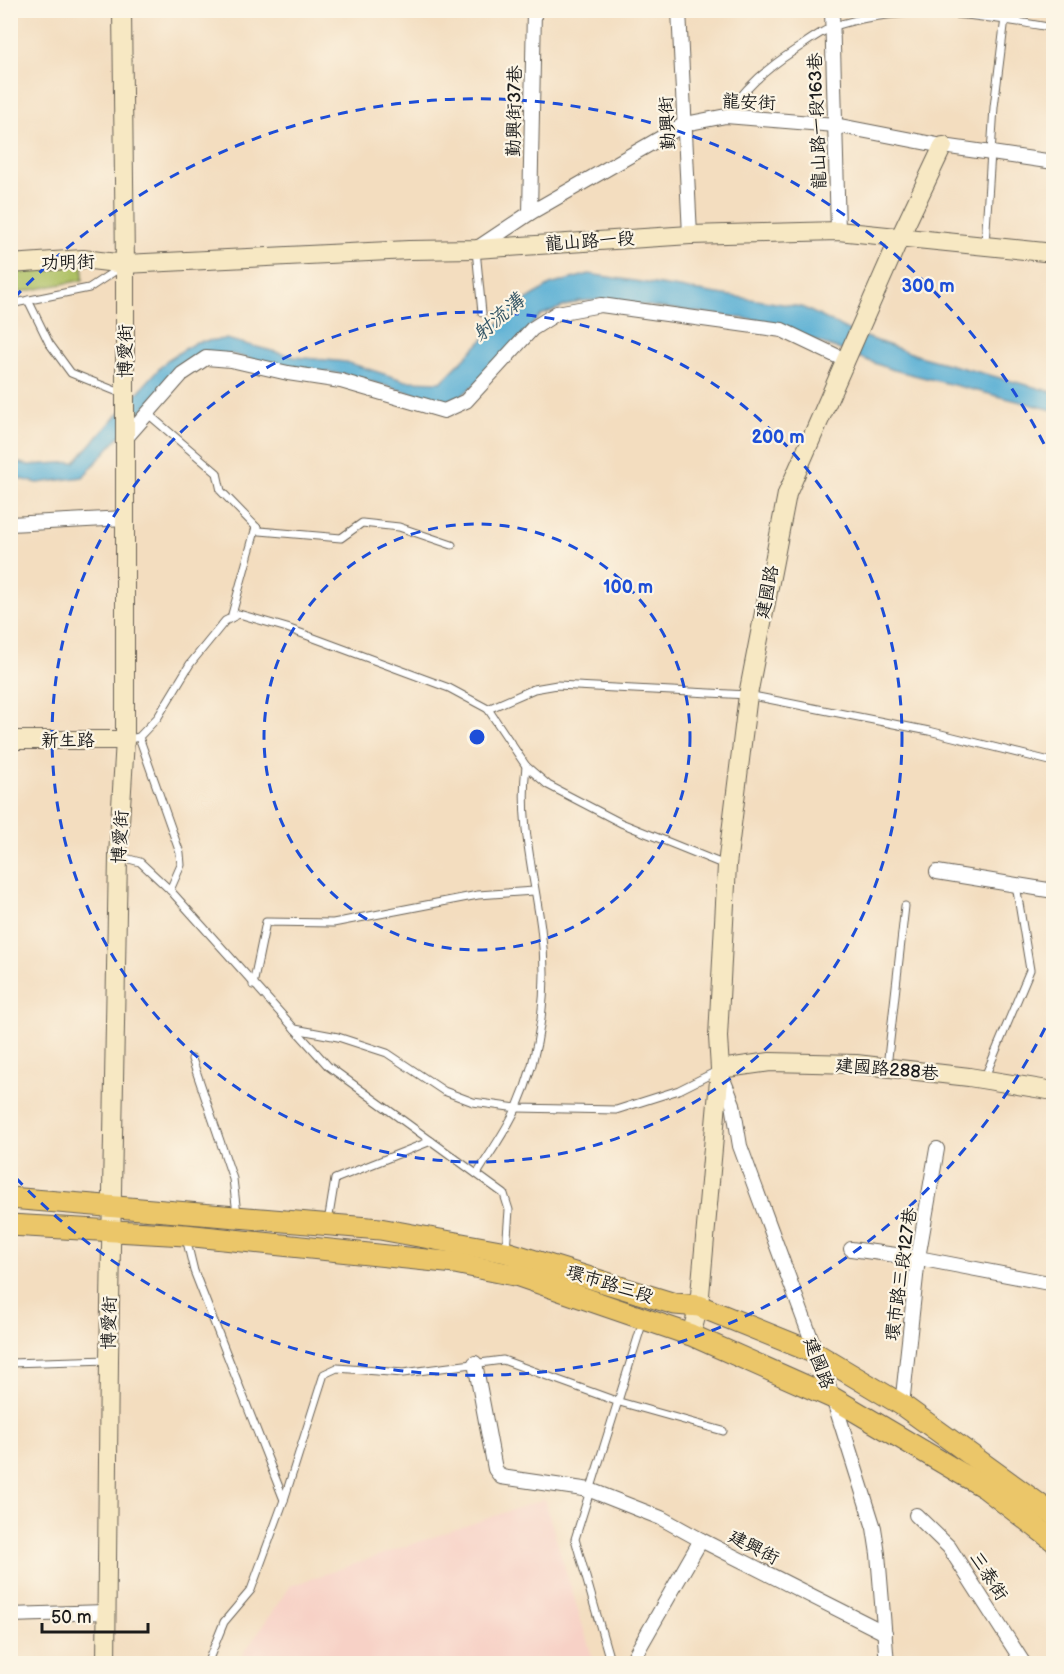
<svg xmlns="http://www.w3.org/2000/svg" width="1064" height="1674" viewBox="0 0 1064 1674" font-family="'Balsamiq Sans','LXGW WenKai TC',sans-serif">
	<style>
		.built { fill: #f7d1c6 }
		.green { fill: #adc064; stroke: #646e40; stroke-width: 1.5 }
		.water { fill: #57aed4; stroke: #3a6578; stroke-width: 1.5 }
		.lines { fill: none; stroke-linecap: round; stroke-linejoin: round }
		.lane-casing { stroke: #676055; stroke-width: 9 }
		.street-casing { stroke: #676055; stroke-width: 16 }
		.secondary-casing { stroke: #676055; stroke-width: 20 }
		.primary-casing { stroke: #676055; stroke-width: 23 }
		.lane { stroke: #fff; stroke-width: 7 }
		.street { stroke: #fff; stroke-width: 14 }
		.secondary { stroke: #f7e8c3; stroke-width: 18 }
		.primary { stroke: #ebc669; stroke-width: 21 }
		.ring { fill: none; stroke: #1d4ed8; stroke-width: 3; stroke-dasharray: 10 8 }
		.labels { text-anchor: middle; stroke-width: 4.5; stroke-linejoin: round; paint-order: stroke }
		.street-label { font-size: 18px; fill: #1c1c1c; stroke: #fcf5e5 }
		.water-label { font-size: 20px; font-style: italic; fill: #345666; stroke: #fcf5e5 }
		.centre { fill: #1d4ed8; stroke: #fcf5e5; stroke-width: 3 }
		.ring-label { font-size: 18px; text-anchor: middle; font-weight: bold; fill: #1d4ed8; stroke: #fcf5e5; stroke-width: 4.5; stroke-linejoin: round; paint-order: stroke }
	</style>
	<rect width="100%" height="100%" fill="#fcf5e5"/>
	<filter id="ink" filterUnits="userSpaceOnUse"><feTurbulence type="fractalNoise" baseFrequency=".0167" numOctaves="2"/><feDisplacementMap in="SourceGraphic" scale="12" xChannelSelector="R" yChannelSelector="G"/><feConvolveMatrix kernelMatrix="1 2 1 2 8 2 1 2 1" color-interpolation-filters="sRGB"/></filter>
	<filter id="wash" filterUnits="userSpaceOnUse"><feTurbulence type="fractalNoise" baseFrequency=".008" numOctaves="4" result="noise"/><feDisplacementMap in="SourceGraphic" scale="24" xChannelSelector="R" yChannelSelector="G"/><feGaussianBlur stdDeviation="1.35" result="paint"/><feColorMatrix in="noise" values="0 0 0 0 0 0 0 0 0 0 0 0 0 0 0 0 0 1.4 0 .05"/><feComposite in="paint" operator="in"/></filter>
	<g filter="url(#wash)">
		<rect width="100%" height="100%" fill="#f3ddbf"/>
		<!-- built -->
		<polygon class="built" points="544,1499 594,1663 237,1663 290,1586"/>
		<!-- green -->
		<polygon class="green" points="83,259 83,280 11,294 11,264"/>
		<!-- water -->
		<polygon class="water" points="589,274 802,307 852,332 922,357 1053,392 1053,410 890,369 764,321 602,300 579,301 541,315 486,375 461,396 442,402 344,374 286,368 231,354 175,374 83,477 38,483 11,477 10,461 29,465 75,462 167,360 196,342 226,339 295,357 346,362 406,381 441,382 516,306 550,285"/>
	</g>
	<g filter="url(#ink)">
		<g class="lines">
			<!-- lane casing -->
			<g class="lane-casing">
				<g id="lane">
					<path d="M726,116c18,-28 41,-48 69,-66 12,-8 26,-19 40,-24 71,-23 147,-11 219,2"/>
					<polyline points="985,244 994,107 1006,10"/>
					<polyline points="476,250 482,313"/>
					<polyline points="28,300 49,343 71,373 123,394"/>
					<polyline points="10,304 89,288 121,267"/>
					<polyline points="147,413 217,473 221,491 260,531 341,538 362,523 399,527 452,545"/>
					<polyline points="231,618 256,527"/>
					<polyline points="488,709 534,689 557,685 748,695 929,731 1054,762"/>
					<polyline points="139,737 180,853 181,865 170,890"/>
					<polyline points="125,740 139,737 158,717 190,664 225,621 239,614 287,628 449,688 488,709 526,766 548,785 621,823 725,865"/>
					<polyline points="118,856 140,862 170,890 328,1066 504,1194 509,1210 506,1250"/>
					<polyline points="253,985 266,922 333,923 478,895 534,891"/>
					<polyline points="295,1029 338,1037 387,1053 444,1091 473,1102 517,1108 616,1110 679,1090 717,1071"/>
					<polyline points="192,1059 233,1179 237,1214"/>
					<polyline points="887,1067 905,906"/>
					<polyline points="984,1079 1030,970 1016,885"/>
					<path d="M477,1174c13,-21 29,-43 40,-67 24,-54 32,-120 24,-179 -7,-54 -22,-107 -15,-162"/>
					<polyline points="328,1222 335,1179 431,1141"/>
					<polyline points="186,1238 194,1271 284,1500"/>
					<polyline points="10,1363 109,1360"/>
					<polyline points="207,1664 224,1622 251,1590 284,1500 324,1374 337,1368 403,1373 503,1360 616,1401 723,1431"/>
					<polyline points="611,1664 575,1539 643,1321"/>
				</g>
			</g>
			<!-- street casing -->
			<g class="street-casing">
				<g id="street">
					<polyline points="679,10 690,235"/>
					<polyline points="832,10 838,231"/>
					<polyline points="530,213 534,10"/>
					<polyline points="476,249 530,213 685,124 726,116 835,125 943,146 1054,162"/>
					<polyline points="125,439 182,374 206,358 231,360 288,373 341,381 444,411 466,401 532,329 557,313 601,305 782,330 845,360"/>
					<polyline points="10,524 125,518"/>
					<polyline points="937,872 1054,891"/>
					<polyline points="721,1074 733,1104 740,1146 833,1398 874,1528 878,1554 887,1664"/>
					<polyline points="851,1249 918,1258 1054,1284"/>
					<polyline points="475,1363 495,1469 501,1477 590,1490 661,1518 701,1540"/>
					<polyline points="902,1405 918,1258 937,1149"/>
					<polyline points="916,1515 949,1547 1024,1664"/>
					<polyline points="10,1615 106,1612"/>
					<polyline points="630,1664 701,1540 885,1633"/>
				</g>
			</g>
			<!-- secondary casing -->
			<g class="secondary-casing">
				<g id="secondary">
					<polyline points="10,264 83,259 125,264 409,250 476,249 690,235 838,231 1054,253"/>
					<polyline points="10,740 125,740"/>
					<polyline points="720,1069 770,1062 856,1064 969,1077 1054,1091"/>
					<polyline points="691,1335 699,1306 720,1069 718,1037 727,865 748,695 787,494 899,239 943,146"/>
					<polyline points="106,1664 109,1360 118,856 125,740 125,264 122,10"/>
				</g>
			</g>
			<!-- primary casing -->
			<g class="primary-casing">
				<g id="primary">
					<polyline points="10,1198 380,1229 506,1252 675,1304 699,1306 815,1353 902,1405 1054,1515"/>
					<polyline points="10,1225 185,1235 455,1263 519,1276 691,1335 833,1398 984,1487 1054,1541"/>
				</g>
			</g>
			<!-- lane -->
			<use href="#lane" class="lane"/>
			<!-- street -->
			<use href="#street" class="street"/>
			<!-- secondary -->
			<use href="#secondary" class="secondary"/>
			<!-- primary -->
			<use href="#primary" class="primary"/>
		</g>
	</g>
	<!-- distance rings -->
	<g class="ring">
		<circle cx="477" cy="737" r="213"/>
		<circle cx="477" cy="737" r="425"/>
		<path d="M1053 1012A638 638 0 0 1 14 1176M14 298A638 638 0 0 1 1053 462"/>
	</g>
	<g class="labels">
		<!-- street labels -->
		<g class="street-label">
			<text transform="translate(749 102) rotate(2)" y="6">龍安街</text>
			<text transform="translate(514 111) rotate(-89)" y="6">勤興街37巷</text>
			<text transform="translate(817 121) rotate(-92)" y="6">龍山路一段163巷</text>
			<text transform="translate(667 123) rotate(-93)" y="6">勤興街</text>
			<text transform="translate(590 241) rotate(-4)" y="6">龍山路一段</text>
			<text transform="translate(68 262) rotate(-1)" y="6">功明街</text>
			<text transform="translate(125 351) rotate(-90)" y="6">博愛街</text>
			<text transform="translate(767 592) rotate(-79)" y="6">建國路</text>
			<text x="68" y="746">新生路</text>
			<text transform="translate(120 837) rotate(-87)" y="6">博愛街</text>
			<text transform="translate(887 1069) rotate(5)" y="6">建國路288巷</text>
			<text transform="translate(901 1274) rotate(-82)" y="6">環市路三段127巷</text>
			<text transform="translate(610 1284) rotate(17)" y="6">環市路三段</text>
			<text transform="translate(109 1323) rotate(-89)" y="6">博愛街</text>
			<text transform="translate(819 1363) rotate(69)" y="6">建國路</text>
			<text transform="translate(754 1547) rotate(27)" y="6">建興街</text>
			<text transform="translate(989 1576) rotate(57)" y="6">三泰街</text>
		</g>
		<!-- water labels -->
		<g class="water-label">
			<text transform="translate(498 317) rotate(-41)" y="7">射流溝</text>
		</g>
	</g>
	<circle cx="477" cy="737" r="9" class="centre"/>
	<g class="ring-label">
		<text x="928" y="292">300 m</text>
		<text x="778" y="443">200 m</text>
		<text x="628" y="593">100 m</text>
	</g>
	<!-- margin -->
	<rect width="1064" height="1674" fill="none" stroke="#fcf5e5" stroke-width="36"/>
	<!-- scale -->
	<path d="M42 1623v9h106v-9" fill="none" stroke="#1c1c1c" stroke-width="3"/>
	<text x="51" y="1623" font-size="18" fill="#1c1c1c" stroke="#fcf5e5" stroke-width="4.5" paint-order="stroke">50 m</text>
</svg>
